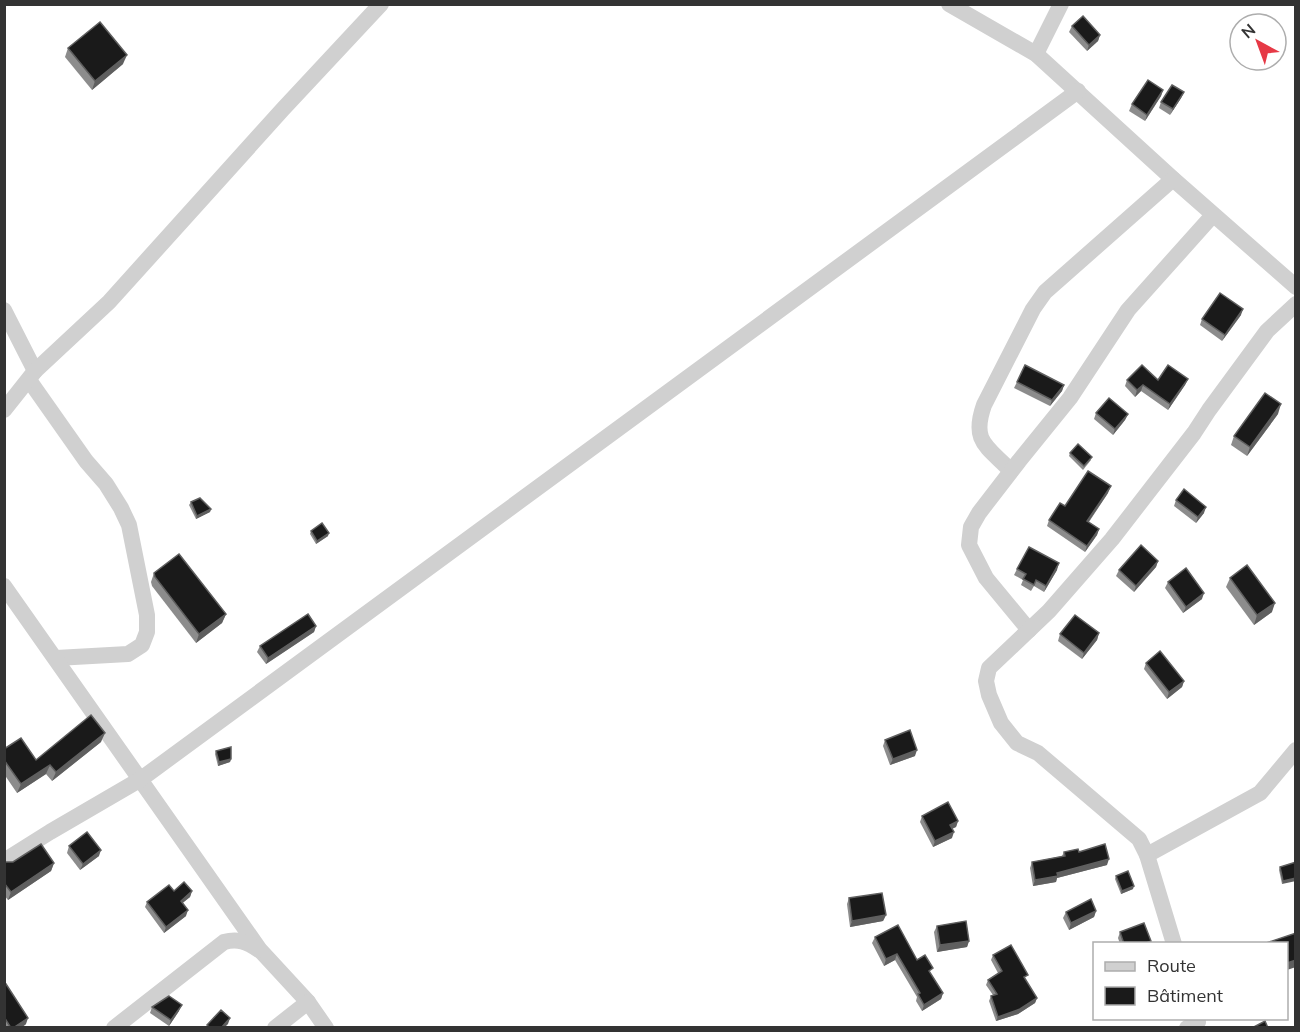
<svg xmlns="http://www.w3.org/2000/svg" width="1300" height="1032" viewBox="0 0 1300 1032" font-family="Mulish,sans-serif">
	<style>
		.lines { fill: none; stroke-linecap: round; stroke-linejoin: round }
		.street { stroke: #d0d0d0; stroke-width: 16 }
		.wall { fill: #8c8c8c }
		.shaded-wall { fill: #5f5f5f }
		.building { fill: #1a1a1a; stroke: #5f5f5f; stroke-width: 1.5 }
	</style>
	<rect width="100%" height="100%" fill="#fff"/>
	<g class="lines">
		<!-- street -->
		<g class="street">
			<polyline points="949,4 1036,54 1173,179 1296,287"/>
			<polyline points="1036,54 1061,4"/>
			<polyline points="4,310 35,371"/>
			<polyline points="29,380 86,461 106,484 121,508 129,525 147,615 147,632 142,645 128,654 56,658"/>
			<polyline points="4,410 35,371 109,302 283,109 381,4"/>
			<path d="M1011,471c-24,-25 -40,-29 -27,-66l49,-96 12,-17 128,-113"/>
			<polyline points="4,586 260,950 308,1002 326,1028"/>
			<polyline points="1029,630 986,578 969,545 971,527 979,513 1019,461 1070,398 1128,310 1213,215"/>
			<polyline points="1147,855 1260,793 1296,750"/>
			<polyline points="4,861 50,832 141,779 1078,91"/>
			<polyline points="1174,944 1147,855 1139,839 1038,753 1017,743 1001,723 989,695 986,681 989,668 1049,611 1112,539 1194,433 1209,410 1267,331 1296,304"/>
			<path d="M114,1028l110,-86c14,-4 23,0 35,8"/>
			<polyline points="275,1028 308,1002"/>
			<polyline points="1187,1028 1198,1022"/>
		</g>
	</g>
	<!-- wall -->
	<g class="wall">
		<polygon points="1072,26 1100,35 1098,41 1087,51 1069,32"/>
		<polygon points="68,48 123,64 92,90 65,57"/>
		<polygon points="1163,90 1161,96 1145,121 1129,111 1132,104"/>
		<polygon points="1184,92 1181,98 1170,115 1159,108 1161,102"/>
		<polygon points="1241,315 1222,341 1200,325 1202,319"/>
		<polygon points="1188,379 1185,385 1168,410 1141,391 1135,397 1125,386 1127,380"/>
		<polygon points="1017,382 1064,385 1062,391 1050,406 1014,388"/>
		<polygon points="1096,413 1128,414 1125,420 1113,435 1094,419"/>
		<polygon points="1278,414 1247,456 1231,445 1234,436"/>
		<polygon points="1070,453 1091,460 1083,470 1069,456"/>
		<polygon points="1108,493 1089,522 1099,529 1097,535 1085,552 1047,526 1049,520 1065,506"/>
		<polygon points="1176,500 1204,513 1196,523 1174,506"/>
		<polygon points="191,502 211,509 210,512 196,519 189,505"/>
		<polygon points="311,531 328,536 316,544 310,534"/>
		<polygon points="1158,561 1156,567 1134,592 1116,576 1119,570"/>
		<polygon points="1017,569 1057,570 1044,592 1034,586 1031,591 1021,585 1023,580 1014,575"/>
		<polygon points="154,573 226,614 222,623 196,643 152,586 151,582"/>
		<polygon points="1230,578 1272,612 1254,625 1226,587"/>
		<polygon points="1168,582 1202,599 1183,613 1165,588"/>
		<polygon points="316,626 314,632 266,664 257,652 260,646"/>
		<polygon points="1099,633 1097,640 1082,659 1058,641 1060,634"/>
		<polygon points="1146,663 1184,681 1182,687 1167,699 1144,669"/>
		<polygon points="885,740 915,756 890,765 883,746"/>
		<polygon points="101,742 52,781 46,774 17,793 4,774 4,749 36,760"/>
		<polygon points="216,751 231,759 230,762 218,766 215,754"/>
		<polygon points="922,816 958,821 956,827 952,828 952,838 933,847 920,822"/>
		<polygon points="69,846 99,856 80,870 67,853"/>
		<polygon points="1064,852 1079,852 1107,865 1057,878 1056,882 1033,886 1030,868 1032,862 1062,856"/>
		<polygon points="4,862 54,863 51,871 8,900 4,895"/>
		<polygon points="1296,862 1282,884 1279,870 1280,867"/>
		<polygon points="1116,876 1133,889 1121,894 1115,879"/>
		<polygon points="174,891 192,891 190,897 182,903 186,916 164,933 145,907 147,902"/>
		<polygon points="849,898 886,915 883,921 850,927 847,904"/>
		<polygon points="1096,911 1094,917 1069,930 1063,918 1066,912"/>
		<polygon points="937,926 969,941 967,947 937,952 934,932"/>
		<polygon points="1120,932 1151,941 1150,944 1120,944 1118,938"/>
		<polygon points="875,937 917,960 931,974 943,993 941,999 922,1011 916,1001 917,997 895,960 884,966 872,943"/>
		<polygon points="993,955 1026,980 1025,980 1037,998 1035,1003 1018,1014 996,1021 989,1001 991,996 993,995 986,985 988,980 998,973 991,960"/>
		<polygon points="4,985 26,1024 21,1028 4,1027"/>
		<polygon points="152,1007 179,1011 169,1026 150,1013"/>
	</g>
	<!-- shaded-wall -->
	<g class="shaded-wall">
		<polygon points="1100,35 1098,41 1087,51 1089,45"/>
		<polygon points="127,55 123,64 92,90 95,81"/>
		<polygon points="1163,90 1161,96 1145,121 1147,115"/>
		<polygon points="1184,92 1181,98 1170,115 1173,109"/>
		<polygon points="1243,309 1241,315 1222,341 1225,335"/>
		<polygon points="1188,379 1185,385 1168,410 1170,404"/>
		<polygon points="1064,385 1062,391 1050,406 1052,400"/>
		<polygon points="1143,385 1141,391 1135,397 1137,390"/>
		<polygon points="1281,404 1278,414 1247,456 1250,447"/>
		<polygon points="1128,414 1125,420 1113,435 1115,429"/>
		<polygon points="1111,486 1108,493 1085,527 1087,521"/>
		<polygon points="1206,507 1204,513 1196,523 1198,517"/>
		<polygon points="211,509 210,512 196,519 197,516"/>
		<polygon points="1099,529 1097,535 1085,552 1087,546"/>
		<polygon points="329,533 328,536 316,544 317,541"/>
		<polygon points="1158,561 1156,567 1134,592 1136,586"/>
		<polygon points="1059,563 1057,570 1044,592 1046,586"/>
		<polygon points="1204,593 1202,599 1183,613 1186,607"/>
		<polygon points="1275,603 1272,612 1254,625 1257,615"/>
		<polygon points="226,614 222,623 196,643 199,634"/>
		<polygon points="316,626 314,632 266,664 268,658"/>
		<polygon points="1099,633 1097,640 1082,659 1084,653"/>
		<polygon points="1184,681 1182,687 1167,699 1169,692"/>
		<polygon points="105,733 101,742 52,781 56,772"/>
		<polygon points="917,750 915,756 890,765 893,759"/>
		<polygon points="231,759 230,762 218,766 219,762"/>
		<polygon points="50,765 46,774 17,793 21,784"/>
		<polygon points="958,821 956,827 948,831 950,825"/>
		<polygon points="954,832 952,838 933,847 935,841"/>
		<polygon points="101,850 99,856 80,870 83,864"/>
		<polygon points="1109,859 1107,865 1057,878 1056,882 1033,886 1035,880 1057,873"/>
		<polygon points="54,863 51,871 8,900 11,892"/>
		<polygon points="1296,878 1296,881 1282,884 1283,881"/>
		<polygon points="1134,886 1133,889 1121,894 1122,891"/>
		<polygon points="192,891 190,897 179,906 181,901"/>
		<polygon points="188,910 186,916 164,933 166,927"/>
		<polygon points="1096,911 1094,917 1069,930 1071,923"/>
		<polygon points="886,915 883,921 850,927 852,921"/>
		<polygon points="969,941 967,947 937,952 940,945"/>
		<polygon points="897,954 895,960 884,966 886,959"/>
		<polygon points="1296,960 1296,967 1287,970 1287,963"/>
		<polygon points="943,993 941,999 922,1011 924,1005"/>
		<polygon points="1037,998 1035,1003 1018,1014 996,1021 998,1017"/>
		<polygon points="182,1005 179,1011 169,1026 171,1020"/>
		<polygon points="28,1018 26,1024 21,1028 13,1028"/>
		<polygon points="230,1018 228,1024 224,1028 221,1028"/>
	</g>
	<!-- building -->
	<g class="building">
		<polygon points="1083,16 1100,35 1089,45 1072,26"/>
		<polygon points="100,22 127,55 95,81 68,48"/>
		<polygon points="1148,80 1163,90 1147,115 1132,104"/>
		<polygon points="1172,85 1184,92 1173,109 1161,102"/>
		<polygon points="1220,293 1243,309 1225,335 1202,319"/>
		<polygon points="1025,365 1064,385 1052,400 1017,382"/>
		<polygon points="1142,365 1158,380 1168,365 1188,379 1170,404 1143,385 1137,390 1127,380"/>
		<polygon points="1265,393 1281,404 1250,447 1234,436"/>
		<polygon points="1109,398 1128,414 1115,429 1096,413"/>
		<polygon points="1078,444 1092,457 1084,466 1070,453"/>
		<polygon points="1088,471 1111,486 1087,521 1099,529 1087,546 1049,520 1060,503 1065,506"/>
		<polygon points="1184,489 1206,507 1198,517 1176,500"/>
		<polygon points="200,498 211,509 197,516 191,502"/>
		<polygon points="322,523 329,533 317,541 311,531"/>
		<polygon points="1141,545 1158,561 1136,586 1119,570"/>
		<polygon points="1029,547 1059,563 1046,586 1036,580 1034,585 1023,579 1026,574 1017,569"/>
		<polygon points="179,554 226,614 199,634 155,577 154,573"/>
		<polygon points="1247,565 1275,603 1257,615 1230,578"/>
		<polygon points="1186,568 1204,593 1186,607 1168,582"/>
		<polygon points="308,614 316,626 268,658 260,646"/>
		<polygon points="1075,615 1099,633 1084,653 1060,634"/>
		<polygon points="1160,651 1184,681 1169,692 1146,663"/>
		<polygon points="91,715 105,733 56,772 50,765 21,784 4,760 4,749 21,738 36,760"/>
		<polygon points="910,730 917,750 893,759 885,740"/>
		<polygon points="231,747 231,759 219,762 216,751"/>
		<polygon points="948,802 958,821 950,825 954,832 935,841 922,816"/>
		<polygon points="87,832 101,850 83,864 69,846"/>
		<polygon points="41,844 54,863 11,892 4,883 4,862 13,862"/>
		<polygon points="1105,844 1109,859 1057,873 1058,876 1035,880 1032,862 1065,856 1064,852 1078,849 1079,852"/>
		<polygon points="1296,862 1296,878 1283,881 1280,867"/>
		<polygon points="1128,871 1134,886 1122,891 1116,876"/>
		<polygon points="184,882 192,891 181,901 188,910 166,927 147,902 169,885 174,891"/>
		<polygon points="882,893 886,915 852,921 849,898"/>
		<polygon points="1091,899 1096,911 1071,923 1066,912"/>
		<polygon points="966,921 969,941 940,945 937,926"/>
		<polygon points="1144,923 1151,941 1144,944 1124,944 1120,932"/>
		<polygon points="898,925 917,960 925,955 933,968 929,971 943,993 924,1005 918,994 920,993 897,954 886,959 875,937"/>
		<polygon points="1296,933 1296,960 1287,963 1287,944 1263,944"/>
		<polygon points="1011,945 1028,975 1024,977 1037,998 1020,1009 998,1017 991,996 997,994 988,980 1002,971 993,955"/>
		<polygon points="6,984 28,1018 13,1028 11,1028 4,1017 4,985"/>
		<polygon points="169,996 182,1005 171,1020 152,1007"/>
		<polygon points="221,1010 230,1018 221,1028 210,1028 207,1025"/>
		<polygon points="1265,1021 1268,1028 1252,1028"/>
	</g>
	<!-- border -->
	<rect width="1300" height="1032" fill="none" stroke="#333333" stroke-width="12"/>
	<!-- legend -->
	<rect x="1093" y="942" width="195" height="78" fill="#ffffff" stroke="#adadad" stroke-width="1.5"/>
	<rect x="1105" y="962" width="30" height="9" fill="#d0d0d0" stroke="#adadad" stroke-width="1.5"/>
	<text x="1147" y="972" font-size="18" fill="#333333">Route</text>
	<rect x="1105" y="987" width="30" height="18" fill="#1a1a1a" stroke="#adadad" stroke-width="1.5"/>
	<text x="1147" y="1002" font-size="18" fill="#333333">Bâtiment</text>
	<!-- north arrow -->
	<g transform="translate(1258 42) rotate(319)"><circle r="28" fill="#ffffff" stroke="#adadad" stroke-width="1.5"/>
	<path d="M0-4.5L10 22L0 15L-10 22Z" fill="#e63946"/>
	<text y="-9" font-size="16" font-weight="bold" text-anchor="middle" fill="#333333">N</text>
	</g>
</svg>
